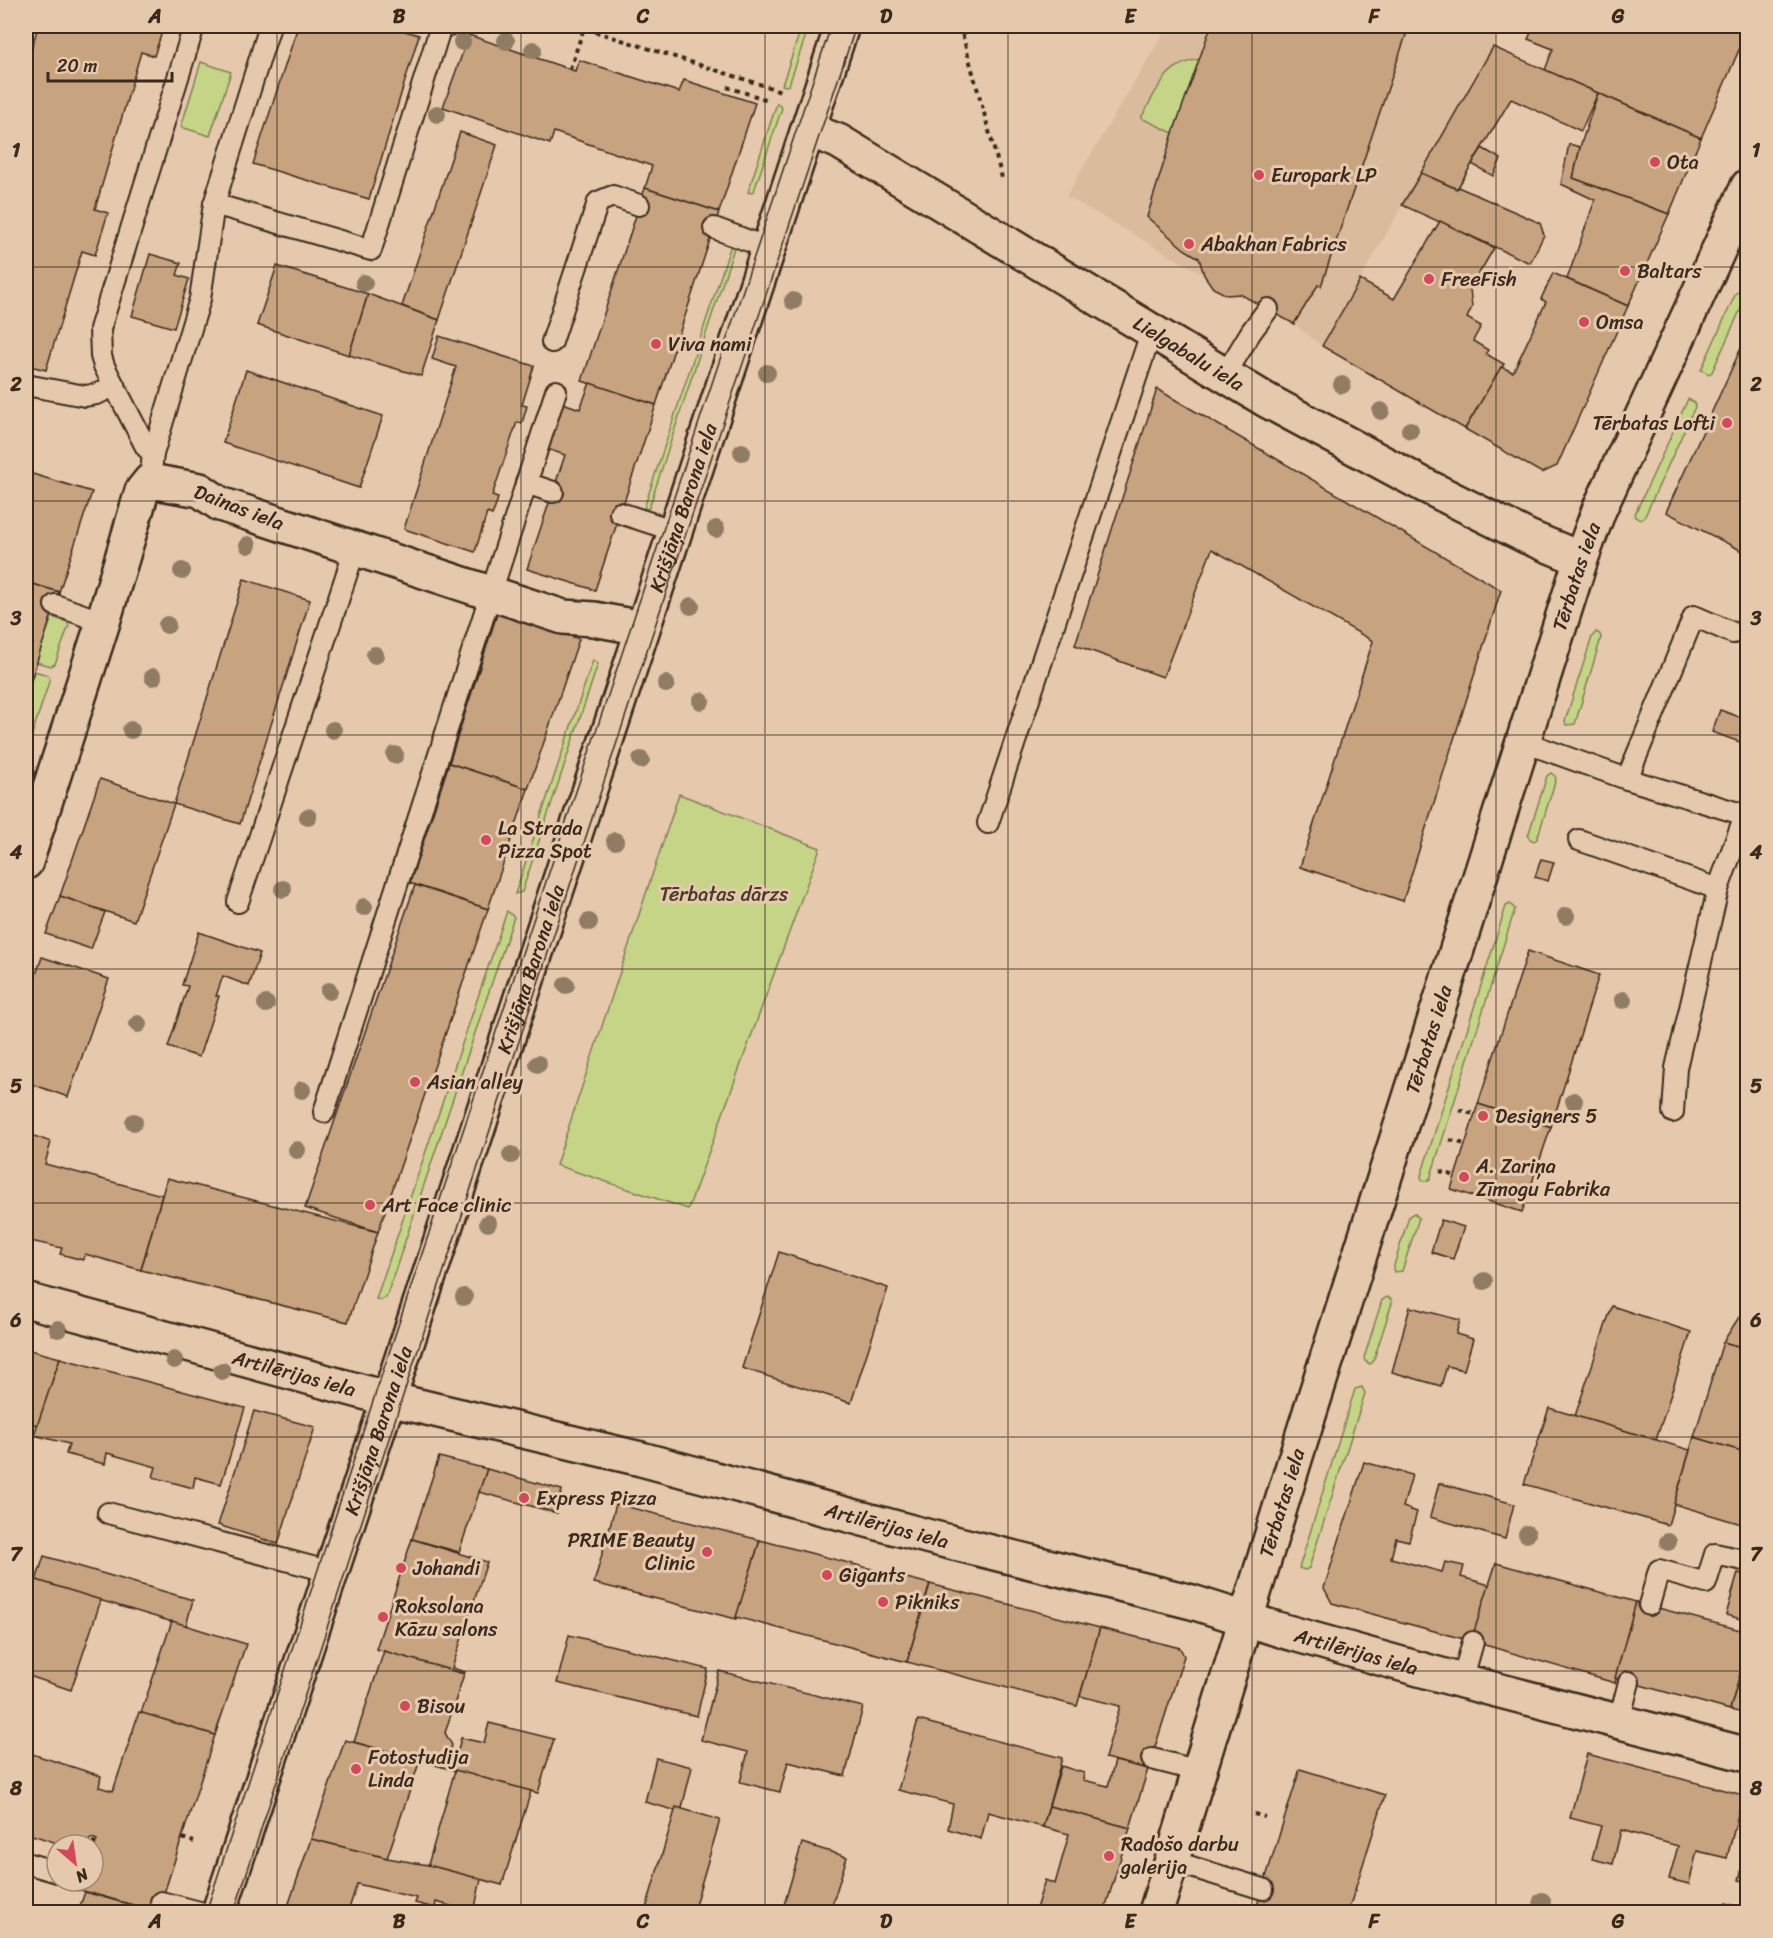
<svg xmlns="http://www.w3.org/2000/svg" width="1773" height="1938" viewBox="0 0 1773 1938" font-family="Sriracha,sans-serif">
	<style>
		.built { fill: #dabb9d }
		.green { fill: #c6d488; stroke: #807f53; stroke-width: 1.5 }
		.building { fill: #c7a380; stroke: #3b2a1e; stroke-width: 1.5 }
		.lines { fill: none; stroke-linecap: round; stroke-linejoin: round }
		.service-casing { stroke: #3b2a1e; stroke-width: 24 }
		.minor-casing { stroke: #3b2a1e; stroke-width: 38 }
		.tertiary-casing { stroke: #3b2a1e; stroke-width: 38 }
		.path { stroke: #3b2a1e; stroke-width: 4; stroke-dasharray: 4.5 4.5; stroke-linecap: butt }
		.service { stroke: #e6c9ad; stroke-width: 20 }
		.minor { stroke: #e6c9ad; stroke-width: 33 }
		.tertiary { stroke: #e6c9ad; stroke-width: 33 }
		.tram { stroke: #3b2a1e; stroke-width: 1.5 }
		.tree { fill: #907b64 }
		.grid { fill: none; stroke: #3b2a1e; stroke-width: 1.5; stroke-opacity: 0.55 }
		.poi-dot { fill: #d1495b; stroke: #e6c9ad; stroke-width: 2 }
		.labels { text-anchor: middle; stroke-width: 6; stroke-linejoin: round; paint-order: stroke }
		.poi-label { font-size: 20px; fill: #3b2a1e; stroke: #e6c9ad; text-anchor: start }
		.street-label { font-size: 20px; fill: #3b2a1e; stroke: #e6c9ad }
		.park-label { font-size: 20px; fill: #493b29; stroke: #e6c9ad }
		.neatline { fill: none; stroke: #3b2a1e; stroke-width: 2 }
		.grid-label { font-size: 20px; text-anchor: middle; font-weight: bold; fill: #3b2a1e }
	</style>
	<rect width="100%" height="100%" fill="#e6c9ad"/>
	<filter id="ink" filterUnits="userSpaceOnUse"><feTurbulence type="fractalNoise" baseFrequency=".0167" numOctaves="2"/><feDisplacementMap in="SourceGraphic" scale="12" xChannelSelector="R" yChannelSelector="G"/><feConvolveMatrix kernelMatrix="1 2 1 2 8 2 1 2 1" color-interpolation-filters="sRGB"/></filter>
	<g filter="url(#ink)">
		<!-- built -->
		<polygon class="built" points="1168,26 1502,26 1493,47 1322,346 1294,324 1240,294 1227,295 1213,288 1204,275 1066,196"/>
		<!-- green -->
		<g class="green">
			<polygon points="802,26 809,26 789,85 786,86 782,85"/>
			<path d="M1200,59l-27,74 -32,-15c17,-29 23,-54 59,-59z"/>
			<polygon points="201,62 231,72 210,136 181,127"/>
			<polygon points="777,103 782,108 754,191 750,193 748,192"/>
			<polygon points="733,239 736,242 649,508 646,509 644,508"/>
			<polygon points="1747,287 1747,295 1712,372 1709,374 1701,370 1736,293"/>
			<polygon points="1688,399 1694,402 1695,407 1644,518 1640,520 1634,516"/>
			<polygon points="52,617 67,622 69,625 55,664 51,666 36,662"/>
			<polygon points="1596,632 1600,634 1601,638 1575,724 1566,725 1565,721 1592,637"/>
			<polygon points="593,660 598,664 522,892 515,894"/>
			<polygon points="34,671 48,675 50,679 26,753 26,696"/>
			<polygon points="1551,773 1554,775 1556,779 1537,839 1534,841 1530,839 1528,836 1547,776"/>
			<polygon points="679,794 820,848 688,1209 556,1165"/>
			<polygon points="1510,904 1515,909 1430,1179 1426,1181 1422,1180 1421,1176 1506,906"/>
			<polygon points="507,911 514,917 386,1298 380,1300 376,1299"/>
			<polygon points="1414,1213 1419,1218 1402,1271 1394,1272 1393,1269 1409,1216"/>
			<polygon points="1387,1297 1391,1299 1392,1303 1373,1362 1370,1364 1365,1361 1364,1358 1382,1300"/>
			<polygon points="1362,1387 1365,1393 1309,1568 1305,1570 1299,1568 1355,1389"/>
		</g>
		<!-- building -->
		<g class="building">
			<polygon points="38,26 164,26 154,56 141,52 95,209 108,213 95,255 82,251 46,370 26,365 26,68"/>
			<polygon points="298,26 388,26 419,35 369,199 253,164"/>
			<polygon points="1211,26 1447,26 1445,31 1431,26 1425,31 1418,33 1408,29 1321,286 1318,285 1294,324 1240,294 1227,295 1213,288 1204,275 1199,258 1184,249 1147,217 1173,133"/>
			<polygon points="1534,26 1748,26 1748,29 1701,138 1545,70 1553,49 1528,39"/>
			<polygon points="469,35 575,71 579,60 679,92 684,80 755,103 719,212 645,188 652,166 554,132 550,144 443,107"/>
			<polygon points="1493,47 1598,93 1581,131 1511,99 1457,189 1421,173"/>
			<polygon points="1598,93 1701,138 1669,214 1573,178 1580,147"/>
			<polygon points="460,132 497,145 439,320 402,306"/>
			<polygon points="1569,144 1580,147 1573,178 1669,214 1628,306 1567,279 1595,200 1561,184"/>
			<polygon points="1482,148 1501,159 1493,176 1472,164"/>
			<polygon points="1421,173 1457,189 1458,187 1540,223 1544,235 1530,263 1402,205"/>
			<polygon points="645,188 719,212 656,405 582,381"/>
			<polygon points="1440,221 1494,248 1470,289 1472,307 1467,318 1481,326 1473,341 1488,350 1486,354 1504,364 1465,429 1322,346 1360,280 1394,299"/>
			<polygon points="150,254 181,263 177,275 189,279 174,328 132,316"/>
			<polygon points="277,266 368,294 349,355 257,325"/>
			<polygon points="1553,273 1628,306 1557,466 1542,473 1465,429 1501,367 1513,372 1546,302 1541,299"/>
			<polygon points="368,294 439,320 421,376 349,355"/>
			<polygon points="1748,333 1748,554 1666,512"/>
			<polygon points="439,336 534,366 522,405 527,406 522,423 517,422 492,496 498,498 495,508 492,515 487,513 475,552 404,529 456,367 432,359"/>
			<polygon points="246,370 383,416 359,488 223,443"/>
			<polygon points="590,383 656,405 595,590 527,569 565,455 547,449 563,403 580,409"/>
			<polygon points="1157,389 1501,590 1403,901 1300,867 1373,641 1212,549 1163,677 1075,645"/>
			<polygon points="26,472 92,492 59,592 26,582"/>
			<polygon points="244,579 310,600 240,824 174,804"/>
			<polygon points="26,582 59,592 26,696"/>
			<polygon points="498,611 579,639 528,789 449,763"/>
			<polygon points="1720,710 1748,720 1748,745 1712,732"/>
			<polygon points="449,763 528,789 488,909 410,883"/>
			<polygon points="100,779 174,804 134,921 60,896"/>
			<polygon points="1541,859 1554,862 1548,881 1535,877"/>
			<polygon points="415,885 488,909 378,1232 305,1208"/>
			<polygon points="60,896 105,912 91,949 46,934"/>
			<polygon points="199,932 260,953 249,986 223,976 216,996 219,996 199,1057 168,1047 188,986 182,985"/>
			<polygon points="1528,951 1599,975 1551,1127 1478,1104"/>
			<polygon points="42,957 109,979 68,1097 26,1082 26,1004"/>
			<polygon points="1478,1104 1551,1127 1522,1212 1451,1189"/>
			<polygon points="26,1133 51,1142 45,1164 162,1195 141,1270 85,1254 83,1260 60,1254 62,1248 26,1240"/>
			<polygon points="167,1178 378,1232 348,1322 141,1270"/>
			<polygon points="1441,1220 1464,1227 1453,1259 1431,1252"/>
			<polygon points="779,1252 888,1288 851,1403 742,1368"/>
			<polygon points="1748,1303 1748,1349 1723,1342"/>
			<polygon points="1612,1306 1691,1332 1656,1440 1575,1416"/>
			<polygon points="1410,1307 1460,1320 1456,1334 1473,1339 1464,1370 1447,1366 1441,1386 1392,1372"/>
			<polygon points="1723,1342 1748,1349 1748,1453 1694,1437"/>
			<polygon points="26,1349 60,1358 38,1425 26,1422"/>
			<polygon points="60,1358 245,1408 221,1484 195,1477 193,1488 153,1477 156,1467 107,1453 105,1464 66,1454 69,1444 34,1435"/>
			<polygon points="1549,1408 1690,1450 1668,1525 1524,1484"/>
			<polygon points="254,1411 315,1427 278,1544 218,1525"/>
			<polygon points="1694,1437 1748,1453 1748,1526 1674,1504"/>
			<polygon points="439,1457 487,1469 459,1552 412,1539"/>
			<polygon points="1364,1462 1412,1475 1403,1507 1417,1512 1409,1541 1396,1538 1391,1558 1442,1572 1445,1562 1464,1566 1461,1577 1490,1585 1471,1641 1332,1603 1324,1588"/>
			<polygon points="487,1469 562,1490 557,1513 479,1492"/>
			<polygon points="1439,1483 1514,1504 1505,1539 1430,1517"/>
			<polygon points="616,1504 760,1540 736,1619 594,1583"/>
			<polygon points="412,1539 487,1562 452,1668 465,1672 464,1674 376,1649"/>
			<polygon points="760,1540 930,1584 907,1662 736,1617"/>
			<polygon points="44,1556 193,1600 186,1626 36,1581"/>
			<polygon points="1496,1563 1636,1602 1615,1683 1471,1641"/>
			<polygon points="1738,1573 1748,1576 1748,1621 1726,1615"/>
			<polygon points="27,1577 101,1600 71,1690 26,1675"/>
			<polygon points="930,1584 1100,1628 1077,1706 907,1662"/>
			<polygon points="1636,1602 1748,1632 1748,1646 1730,1710 1615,1678"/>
			<polygon points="172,1621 246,1644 215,1735 141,1713"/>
			<polygon points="1100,1628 1180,1648 1184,1656 1148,1769 1105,1758 1120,1706 1080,1696"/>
			<polygon points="569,1635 708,1669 697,1716 557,1683"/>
			<polygon points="1748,1646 1748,1714 1730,1710"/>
			<polygon points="384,1651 464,1674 445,1733 452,1745 450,1752 457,1754 453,1770 354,1742"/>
			<polygon points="719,1671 863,1707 845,1776 788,1762 780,1792 740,1782 748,1752 701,1740"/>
			<polygon points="139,1712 215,1735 158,1912 80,1890 84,1881 93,1881 93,1851 97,1840 92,1838 83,1845 63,1845 26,1833 26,1752 101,1776 99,1787 113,1791"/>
			<polygon points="918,1720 1062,1758 1043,1827 988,1812 981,1839 948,1829 953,1804 898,1790"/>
			<polygon points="489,1723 554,1739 538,1793 453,1770 461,1738 484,1743"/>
			<polygon points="345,1740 420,1760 387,1858 311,1839"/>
			<polygon points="1587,1754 1743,1795 1727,1858 1697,1851 1689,1884 1669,1879 1678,1846 1621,1830 1613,1864 1592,1859 1601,1826 1570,1818"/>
			<polygon points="656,1758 692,1767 681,1812 645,1802"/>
			<polygon points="1115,1761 1148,1769 1130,1828 1049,1806 1061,1766 1084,1773 1083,1780 1108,1786"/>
			<polygon points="1300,1769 1385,1795 1348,1912 1255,1912"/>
			<polygon points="455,1770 531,1791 502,1885 428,1865"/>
			<polygon points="1049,1806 1130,1828 1104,1912 1035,1912 1045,1880 1055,1884 1069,1834 1043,1827"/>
			<polygon points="676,1807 720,1820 693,1912 645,1912"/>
			<polygon points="311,1839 387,1858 428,1865 481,1879 474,1912 450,1912 451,1906 436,1902 435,1908 415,1903 417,1898 357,1884 348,1912 286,1912"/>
			<polygon points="802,1843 847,1857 830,1912 782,1912"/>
			<polygon points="1748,1844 1748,1882 1739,1880"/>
			<polygon points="85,1892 156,1912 78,1912"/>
			<polygon points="1726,1903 1748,1910 1748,1912 1723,1912"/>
		</g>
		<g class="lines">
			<!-- service casing -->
			<g class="service-casing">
				<g id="service">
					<polyline points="214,204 371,250 440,29 447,26"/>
					<polyline points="714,228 768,248"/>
					<polyline points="552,342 598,202 613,196 639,205"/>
					<polyline points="1225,375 1251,332 1268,309"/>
					<polyline points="26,385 85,396 97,394 114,386"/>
					<polyline points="153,454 146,447 104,366 101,356 100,329 194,26"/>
					<polyline points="150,481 153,454 200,299 214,204 270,26"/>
					<polyline points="526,483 553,492"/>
					<polyline points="620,513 675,531"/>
					<polyline points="55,605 103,622"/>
					<polyline points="1524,742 1627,779 1745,815 1718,889 1579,840"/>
					<polyline points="1627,779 1694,616 1733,633"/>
					<polyline points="988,823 1152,330"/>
					<polyline points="238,902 355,549"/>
					<polyline points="324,1112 556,391"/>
					<polyline points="1673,1112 1676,1068 1718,889"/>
					<polyline points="108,1513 331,1572"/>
					<polyline points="1649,1605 1659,1570 1706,1583 1715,1554 1743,1560"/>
					<polyline points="1462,1681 1473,1642"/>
					<polyline points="1619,1721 1629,1682"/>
					<polyline points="1152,1759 1199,1771"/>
					<polyline points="1172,1861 1263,1889"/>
					<polyline points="26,1863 57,1872"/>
					<polyline points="161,1902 200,1912"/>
				</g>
			</g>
			<!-- minor casing -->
			<g class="minor-casing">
				<g id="minor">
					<path id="s1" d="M808,130l30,11 20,12 408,247 158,85 104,52 53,22"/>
					<polyline points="26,862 103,622 142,491 150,481 200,490 220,504 563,617 594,619 642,628"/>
					<path id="s2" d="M26,1300l363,99 252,60 289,78 262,65 95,30 175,49 286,74"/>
					<path id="s3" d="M1156,1912l140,-456 285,-897 18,-49 149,-324"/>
				</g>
			</g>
			<!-- tertiary casing -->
			<g class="tertiary-casing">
				<g id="tertiary">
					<path id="s4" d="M219,1912l623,-1886"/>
				</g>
			</g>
			<!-- path -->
			<g class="path">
				<polyline points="578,26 781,91"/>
				<polyline points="960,26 1002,178"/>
				<polyline points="570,69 584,28"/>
				<polyline points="727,87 768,100"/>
				<polyline points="1459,1110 1474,1114"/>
				<polyline points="1450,1140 1465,1144"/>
				<polyline points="1440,1171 1455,1176"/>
				<polyline points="1254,1814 1265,1817"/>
				<polyline points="182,1838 194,1842"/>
				<polyline points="93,1845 95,1839"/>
			</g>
			<!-- service -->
			<use href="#service" class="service"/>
			<!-- minor -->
			<use href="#minor" class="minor"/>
			<!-- tertiary -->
			<use href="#tertiary" class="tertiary"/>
			<!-- tram -->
			<g class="tram">
				<polyline points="206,1912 375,1395 831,26"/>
				<polyline points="234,1912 653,632 856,26"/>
			</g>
		</g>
		<!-- trees -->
		<g class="tree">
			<circle cx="506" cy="41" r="9"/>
			<circle cx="462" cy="42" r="9"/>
			<circle cx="533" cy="50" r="9"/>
			<circle cx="437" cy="114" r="9"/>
			<circle cx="364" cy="283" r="9"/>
			<circle cx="793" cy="301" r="9"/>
			<circle cx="767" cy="373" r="9"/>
			<circle cx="1342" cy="385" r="9"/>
			<circle cx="1381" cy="411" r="9"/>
			<circle cx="1410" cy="430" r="9"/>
			<circle cx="742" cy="452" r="9"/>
			<circle cx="716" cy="529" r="9"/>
			<circle cx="248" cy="545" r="9"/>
			<circle cx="182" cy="571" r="9"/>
			<circle cx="691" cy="606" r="9"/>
			<circle cx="167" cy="625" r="9"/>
			<circle cx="375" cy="655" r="9"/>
			<circle cx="153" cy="677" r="9"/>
			<circle cx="666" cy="684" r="9"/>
			<circle cx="701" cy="701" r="9"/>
			<circle cx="131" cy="730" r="9"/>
			<circle cx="333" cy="730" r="9"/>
			<circle cx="395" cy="755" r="9"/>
			<circle cx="641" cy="760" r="9"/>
			<circle cx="308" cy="817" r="9"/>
			<circle cx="615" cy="841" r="9"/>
			<circle cx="283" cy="889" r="9"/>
			<circle cx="364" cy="907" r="9"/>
			<circle cx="1566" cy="916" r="9"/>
			<circle cx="589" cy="922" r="9"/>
			<circle cx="566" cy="985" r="9"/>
			<circle cx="329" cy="991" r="9"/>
			<circle cx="1623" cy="1000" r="9"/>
			<circle cx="266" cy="1004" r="9"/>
			<circle cx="138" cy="1024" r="9"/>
			<circle cx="538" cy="1064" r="9"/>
			<circle cx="302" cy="1090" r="9"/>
			<circle cx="1574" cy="1101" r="9"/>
			<circle cx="134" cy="1122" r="9"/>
			<circle cx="297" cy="1150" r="9"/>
			<circle cx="511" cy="1155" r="9"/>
			<circle cx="488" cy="1223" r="9"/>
			<circle cx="1484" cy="1281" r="9"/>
			<circle cx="464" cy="1297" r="9"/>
			<circle cx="58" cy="1329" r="9"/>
			<circle cx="174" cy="1360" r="9"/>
			<circle cx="222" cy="1371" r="9"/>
			<circle cx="1527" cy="1534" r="9"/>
			<circle cx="1668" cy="1542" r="9"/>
			<circle cx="1542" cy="1901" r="9"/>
		</g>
	</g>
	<!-- grid -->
	<path class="grid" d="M277,26v1886M521,26v1886M765,26v1886M1008,26v1886M1252,26v1886M1496,26v1886M26,267h1722M26,501h1722M26,735h1722M26,969h1722M26,1203h1722M26,1437h1722M26,1671h1722"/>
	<!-- markers -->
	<g class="poi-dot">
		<circle cx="1655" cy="162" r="6"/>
		<circle cx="1259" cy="175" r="6"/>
		<circle cx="1189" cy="244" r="6"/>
		<circle cx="1625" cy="271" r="6"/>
		<circle cx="1429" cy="279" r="6"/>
		<circle cx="1584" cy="322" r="6"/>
		<circle cx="656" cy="344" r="6"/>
		<circle cx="1727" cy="423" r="6"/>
		<circle cx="486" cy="840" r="6"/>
		<circle cx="415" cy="1082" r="6"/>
		<circle cx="1483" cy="1116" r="6"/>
		<circle cx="1464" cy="1177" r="6"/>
		<circle cx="370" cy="1205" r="6"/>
		<circle cx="524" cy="1498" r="6"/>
		<circle cx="707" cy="1552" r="6"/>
		<circle cx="401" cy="1568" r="6"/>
		<circle cx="827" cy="1575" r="6"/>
		<circle cx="883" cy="1602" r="6"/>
		<circle cx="383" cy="1617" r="6"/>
		<circle cx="405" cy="1706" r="6"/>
		<circle cx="356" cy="1769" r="6"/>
		<circle cx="1109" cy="1856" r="6"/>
	</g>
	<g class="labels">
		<!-- poi labels -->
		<g class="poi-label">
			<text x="1667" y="169">Ota</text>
			<text x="1271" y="182">Europark LP</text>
			<text x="1201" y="251">Abakhan Fabrics</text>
			<text x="1637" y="278">Baltars</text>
			<text x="1441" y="286">FreeFish</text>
			<text x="1596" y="329">Omsa</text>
			<text x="668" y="351">Viva nami</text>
			<text x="1715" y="430" text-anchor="end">Tērbatas Lofti</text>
			<text x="498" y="835">La Strada<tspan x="498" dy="23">Pizza Spot</tspan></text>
			<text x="427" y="1089">Asian alley</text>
			<text x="1495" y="1123">Designers 5</text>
			<text x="1476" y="1173">A. Zariņa<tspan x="1476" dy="23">Zīmogu Fabrika</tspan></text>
			<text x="382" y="1212">Art Face clinic</text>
			<text x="536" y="1505">Express Pizza</text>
			<text x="695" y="1547" text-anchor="end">PRIME Beauty<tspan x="695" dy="23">Clinic</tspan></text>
			<text x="413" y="1575">Johandi</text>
			<text x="839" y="1582">Gigants</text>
			<text x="895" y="1609">Pikniks</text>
			<text x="395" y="1613">Roksolana<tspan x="395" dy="23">Kāzu salons</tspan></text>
			<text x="417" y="1713">Bisou</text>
			<text x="368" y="1764">Fotostudija<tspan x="368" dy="23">Linda</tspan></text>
			<text x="1121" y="1851">Radošo darbu<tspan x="1121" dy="23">galerija</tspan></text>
		</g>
		<!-- street labels -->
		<g class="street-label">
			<text dy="7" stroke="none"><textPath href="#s1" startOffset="442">Lielgabalu iela</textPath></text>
			<text transform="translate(239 507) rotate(21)" y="7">Dainas iela</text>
			<text dy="7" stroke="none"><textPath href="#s4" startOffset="1479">Krišjāņa Barona iela</textPath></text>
			<text dy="7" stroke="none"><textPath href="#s3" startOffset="1400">Tērbatas iela</textPath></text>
			<text dy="7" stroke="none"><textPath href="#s4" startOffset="993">Krišjāņa Barona iela</textPath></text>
			<text dy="7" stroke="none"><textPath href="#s3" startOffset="914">Tērbatas iela</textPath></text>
			<text dy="7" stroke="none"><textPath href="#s2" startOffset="278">Artilērijas iela</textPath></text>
			<text dy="7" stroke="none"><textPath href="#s4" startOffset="507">Krišjāņa Barona iela</textPath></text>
			<text dy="7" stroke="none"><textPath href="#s3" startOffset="428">Tērbatas iela</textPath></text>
			<text dy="7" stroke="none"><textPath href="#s2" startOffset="890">Artilērijas iela</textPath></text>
			<text dy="7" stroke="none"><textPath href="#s2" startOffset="1376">Artilērijas iela</textPath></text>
		</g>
		<!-- park labels -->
		<g class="park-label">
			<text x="724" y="901">Tērbatas dārzs</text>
		</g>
	</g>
	<!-- margin -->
	<rect width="1773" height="1938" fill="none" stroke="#e6c9ad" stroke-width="66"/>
	<!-- north arrow -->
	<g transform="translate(75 1863) rotate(151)"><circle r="28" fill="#e6c9ad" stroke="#a28974" stroke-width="1.5"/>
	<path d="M0-4.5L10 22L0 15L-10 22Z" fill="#d1495b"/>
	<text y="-9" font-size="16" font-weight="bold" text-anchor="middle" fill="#3b2a1e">N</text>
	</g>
	<!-- scale -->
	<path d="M48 72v9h124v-9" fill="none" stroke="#3b2a1e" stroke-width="3"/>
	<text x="57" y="72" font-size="18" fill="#3b2a1e" stroke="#e6c9ad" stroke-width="4.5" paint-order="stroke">20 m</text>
	<rect x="33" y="33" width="1707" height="1872" class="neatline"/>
	<g class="grid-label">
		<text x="155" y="23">A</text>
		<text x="399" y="23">B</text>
		<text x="643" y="23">C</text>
		<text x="886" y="23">D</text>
		<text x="1130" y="23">E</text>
		<text x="1374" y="23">F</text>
		<text x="1618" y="23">G</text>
		<text x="16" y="157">1</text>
		<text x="1756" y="157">1</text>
		<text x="16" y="391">2</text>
		<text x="1756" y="391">2</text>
		<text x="16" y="625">3</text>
		<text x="1756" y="625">3</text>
		<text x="16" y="859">4</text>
		<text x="1756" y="859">4</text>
		<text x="16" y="1093">5</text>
		<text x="1756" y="1093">5</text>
		<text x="16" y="1327">6</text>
		<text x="1756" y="1327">6</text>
		<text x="16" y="1561">7</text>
		<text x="1756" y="1561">7</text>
		<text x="16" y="1795">8</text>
		<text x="1756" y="1795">8</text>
		<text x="155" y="1928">A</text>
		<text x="399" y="1928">B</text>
		<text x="643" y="1928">C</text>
		<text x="886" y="1928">D</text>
		<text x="1130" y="1928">E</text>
		<text x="1374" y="1928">F</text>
		<text x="1618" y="1928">G</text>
	</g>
</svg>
